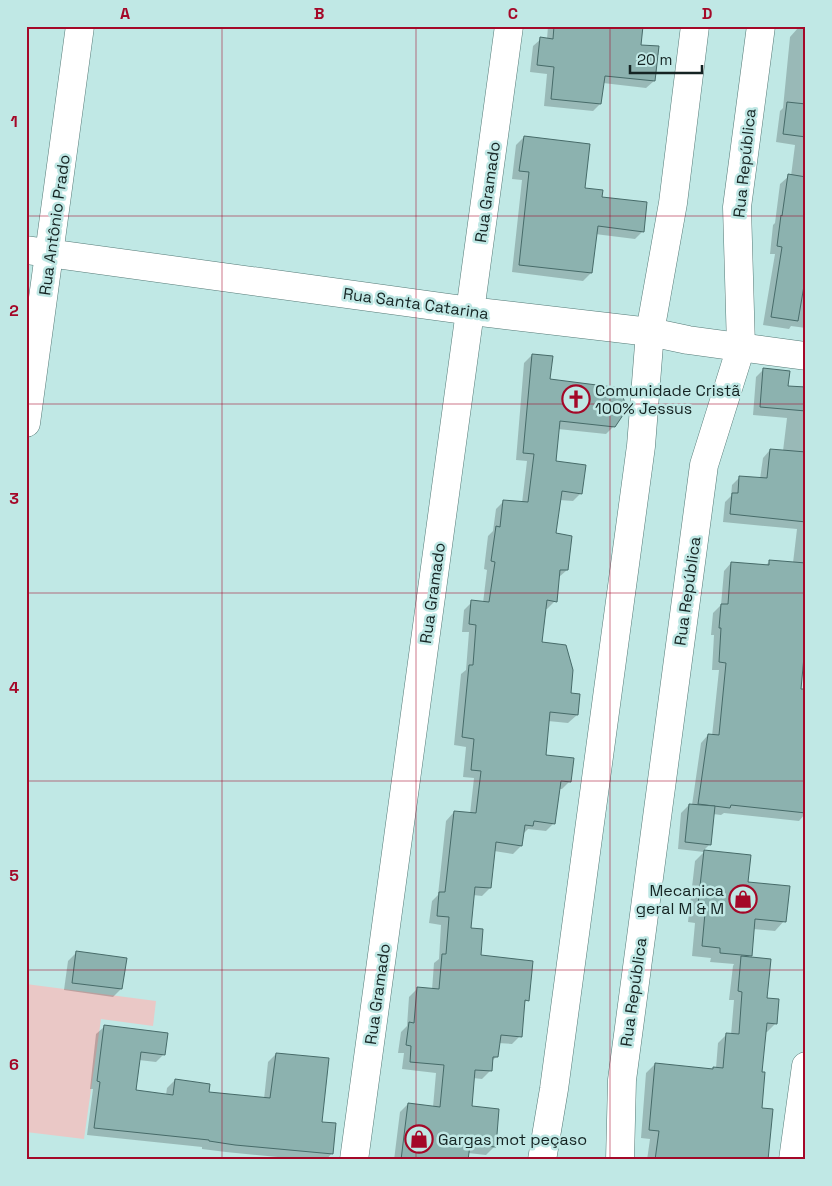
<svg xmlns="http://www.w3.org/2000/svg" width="832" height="1186" viewBox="0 0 832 1186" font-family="'Space Grotesk',sans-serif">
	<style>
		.green { fill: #eac8c6 }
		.shadow { fill: #0003 }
		.building { fill: #8cb2af; stroke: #476b69 }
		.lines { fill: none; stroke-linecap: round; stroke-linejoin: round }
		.minor-casing { stroke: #557a77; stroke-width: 29 }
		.minor { stroke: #fff; stroke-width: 28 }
		.grid { fill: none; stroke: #a40828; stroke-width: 1; stroke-opacity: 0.55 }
		.labels { text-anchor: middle; stroke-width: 5; stroke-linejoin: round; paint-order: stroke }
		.street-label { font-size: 16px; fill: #152423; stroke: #c0e8e5 }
		.poi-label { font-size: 16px; fill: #152423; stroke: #c0e8e5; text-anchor: start }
		.neatline { fill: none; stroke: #a40828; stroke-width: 2 }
		.grid-label { font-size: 16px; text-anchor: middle; font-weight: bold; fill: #a40828 }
	</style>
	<rect width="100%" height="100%" fill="#c0e8e5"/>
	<!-- green -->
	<polygon class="green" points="26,984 156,1001 153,1026 101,1019 84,1139 26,1132"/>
	<!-- shadow -->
	<g class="shadow">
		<polygon points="548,26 642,26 640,46 654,81 646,88 603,83 600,104 593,111 544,106 547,74 530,72 533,46 541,39 547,39"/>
		<polygon points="798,28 806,29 806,328 791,326 789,329 763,325 775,254 770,254 773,225 775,223 780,184 789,176 791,176 795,145 776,142 780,111 783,108 790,37"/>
		<polygon points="524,137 583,189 601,198 643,231 635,239 595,234 591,273 583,281 512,272 522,180 512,179 516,145"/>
		<polygon points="532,355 549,380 614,426 606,434 558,429 554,462 581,493 573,501 559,500 555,534 567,570 558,578 555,601 547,609 545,609 541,643 570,695 577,715 568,723 548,721 544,756 570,781 562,789 558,789 554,823 546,831 528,829 524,833 521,846 513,854 494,851 490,888 482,896 473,895 469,929 480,956 527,1000 523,1004 520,1036 512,1044 498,1043 496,1057 492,1061 490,1071 482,1079 473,1078 470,1107 494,1147 486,1155 468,1153 467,1160 394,1160 400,1112 408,1104 433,1107 436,1073 402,1069 404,1053 398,1053 401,1032 407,1026 409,997 417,989 432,990 434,963 439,959 441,925 429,923 432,901 438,895 446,821 454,812 470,814 474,778 463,777 466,747 454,745 461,674 466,670 469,632 462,632 464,610 472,602 483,603 487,570 484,569 488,536 493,531 496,509 504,501 522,503 527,461 516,460 524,363"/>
		<polygon points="764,369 787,387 806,389 806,641 804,641 800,690 806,691 806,813 799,821 724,813 721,815 713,814 710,844 703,851 750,856 747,883 784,921 775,931 753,929 750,955 748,958 776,1023 767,1032 765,1032 761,1073 760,1109 767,1160 647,1160 650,1139 641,1138 646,1073 655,1064 711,1070 716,1068 718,1043 727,1034 731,1035 734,1000 729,1000 733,966 734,964 710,962 711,958 692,956 695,923 688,922 695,861 704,852 678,849 681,813 689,805 692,805 701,743 708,735 712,736 719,670 712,670 714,635 711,635 713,613 721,605 724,571 731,563 765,566 770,561 793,563 797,529 723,522 725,502 731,496 732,485 740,477 760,479 763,458 770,450 783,451 787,418 753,415 756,377"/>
		<polygon points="76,953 121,989 113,997 64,990 68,961"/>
		<polygon points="104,1027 164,1054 156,1062 139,1060 134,1091 166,1095 167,1088 175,1080 208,1093 264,1099 268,1062 276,1054 321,1123 332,1153 326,1160 309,1160 226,1152 202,1149 202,1147 87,1135 93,1089 90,1089 96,1034"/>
	</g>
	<!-- building -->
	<g class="building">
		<polygon points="554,26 643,26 641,45 659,46 655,81 605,76 601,104 551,99 554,67 537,65 540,37 553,39"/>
		<polygon points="787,102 806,104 806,137 783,134"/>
		<polygon points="524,136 590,144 585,188 603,190 602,197 647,202 644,232 598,226 592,273 519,265 529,172 519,171"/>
		<polygon points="788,174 806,177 806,274 798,321 771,317 782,247 777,246 781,215 782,216"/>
		<polygon points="532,354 553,356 550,379 620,388 627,409 615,427 560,421 556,461 586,465 582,494 562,491 556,533 572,536 568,570 560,570 557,602 547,600 542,642 566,645 573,670 571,693 580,694 578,715 550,712 546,755 574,758 571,782 561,781 555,824 534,821 533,826 525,825 522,846 496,842 491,888 475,887 471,928 483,929 481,955 533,961 529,1001 525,1000 522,1037 501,1035 498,1057 493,1057 492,1071 475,1070 472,1106 499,1109 496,1147 470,1145 468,1160 401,1160 408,1103 440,1107 444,1065 410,1062 411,1046 406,1045 409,1022 414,1023 417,987 439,989 442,954 446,954 449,917 437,916 439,892 445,892 454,811 476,813 481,771 471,770 474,739 462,737 469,665 473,665 476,625 469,624 471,600 489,602 495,562 491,561 496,526 500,527 503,500 528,502 534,454 523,453"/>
		<polygon points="763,368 790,371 788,386 806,387 806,411 760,407"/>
		<polygon points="770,449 806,452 806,522 730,514 732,493 738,493 739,476 767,478"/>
		<polygon points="769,560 806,563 806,635 801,689 806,689 806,813 731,805 730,808 698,804 708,734 719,735 726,663 719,662 721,628 719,628 721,604 728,604 731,562 769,565"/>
		<polygon points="689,804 715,806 711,845 685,842"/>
		<polygon points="704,850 751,855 748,882 790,886 786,922 755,919 752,956 720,953 720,948 702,946 705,913 697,913"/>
		<polygon points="76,951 127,958 122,989 72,983"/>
		<polygon points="741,956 771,959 767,998 779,999 777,1024 767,1023 762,1072 765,1072 762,1108 773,1109 768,1160 655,1160 659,1131 649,1130 655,1063 713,1069 713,1067 723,1068 726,1033 739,1034 742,992 738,991"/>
		<polygon points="104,1025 168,1033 165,1055 141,1052 136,1090 173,1095 175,1079 210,1084 209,1092 270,1098 276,1053 329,1058 322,1122 336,1123 333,1154 235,1145 209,1141 209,1140 94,1128 100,1082 97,1081"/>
	</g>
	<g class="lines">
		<!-- minor casing -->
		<g class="minor-casing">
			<g id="minor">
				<polyline points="26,250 471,311 650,332 688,340 806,356"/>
				<polyline points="26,423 80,26"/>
				<polyline points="354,1160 509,26"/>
				<polyline points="542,1160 554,1089 641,446 650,332 673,203 695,26"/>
				<polyline points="620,1160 622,1080 704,465 741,347 737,207 761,26"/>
				<polyline points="793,1160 806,1066"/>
			</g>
		</g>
		<!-- minor -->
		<use href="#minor" class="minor"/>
	</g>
	<!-- grid -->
	<path class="grid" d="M222,26v1134M416,26v1134M610,26v1134M26,216h780M26,404h780M26,593h780M26,781h780M26,970h780"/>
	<!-- icons -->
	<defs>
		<g id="church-ring" transform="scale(1.4375)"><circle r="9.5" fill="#c0e8e5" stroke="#a40828" stroke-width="1.5"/><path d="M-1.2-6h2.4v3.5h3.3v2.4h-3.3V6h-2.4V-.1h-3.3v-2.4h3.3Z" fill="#a40828"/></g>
		<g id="shop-ring" transform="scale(1.4375)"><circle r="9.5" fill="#c0e8e5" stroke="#a40828" stroke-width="1.5"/><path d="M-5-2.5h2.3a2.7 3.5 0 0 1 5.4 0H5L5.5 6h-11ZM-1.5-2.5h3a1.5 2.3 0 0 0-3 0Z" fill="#a40828"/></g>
	</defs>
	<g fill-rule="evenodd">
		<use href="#church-ring" x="576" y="399"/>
		<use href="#shop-ring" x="743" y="899"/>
		<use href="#shop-ring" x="419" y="1139"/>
	</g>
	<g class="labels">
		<!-- street labels -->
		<g class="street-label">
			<text transform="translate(744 163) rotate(-84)" y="6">Rua República</text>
			<text transform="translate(487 192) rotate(-82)" y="6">Rua Gramado</text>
			<text transform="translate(54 225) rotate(-82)" y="6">Rua Antônio Prado</text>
			<text transform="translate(416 303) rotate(8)" y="6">Rua Santa Catarina</text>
			<text transform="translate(687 591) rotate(-82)" y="6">Rua República</text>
			<text transform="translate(432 593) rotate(-82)" y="6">Rua Gramado</text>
			<text transform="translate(633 992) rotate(-82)" y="6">Rua República</text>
			<text transform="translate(377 994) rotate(-82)" y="6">Rua Gramado</text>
		</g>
		<!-- poi labels -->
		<g class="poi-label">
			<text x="595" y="396">Comunidade Cristã<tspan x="595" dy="18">100% Jessus</tspan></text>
			<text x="724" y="896" text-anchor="end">Mecanica<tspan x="724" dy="18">geral M &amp; M</tspan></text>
			<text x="438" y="1145">Gargas mot peçaso</text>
		</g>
	</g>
	<!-- border -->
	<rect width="832" height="1186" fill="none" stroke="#c0e8e5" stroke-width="55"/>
	<!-- scale -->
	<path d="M630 65v8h72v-8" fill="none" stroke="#152423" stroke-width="2.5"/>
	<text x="637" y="65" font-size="15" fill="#152423" stroke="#c0e8e5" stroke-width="4" paint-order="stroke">20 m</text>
	<rect x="28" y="28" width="776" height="1130" class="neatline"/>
	<g class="grid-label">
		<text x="125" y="19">A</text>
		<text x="319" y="19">B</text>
		<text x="513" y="19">C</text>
		<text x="707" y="19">D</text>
		<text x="14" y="127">1</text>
		<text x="14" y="316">2</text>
		<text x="14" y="504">3</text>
		<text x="14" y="693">4</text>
		<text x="14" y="881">5</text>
		<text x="14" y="1070">6</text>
	</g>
</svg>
